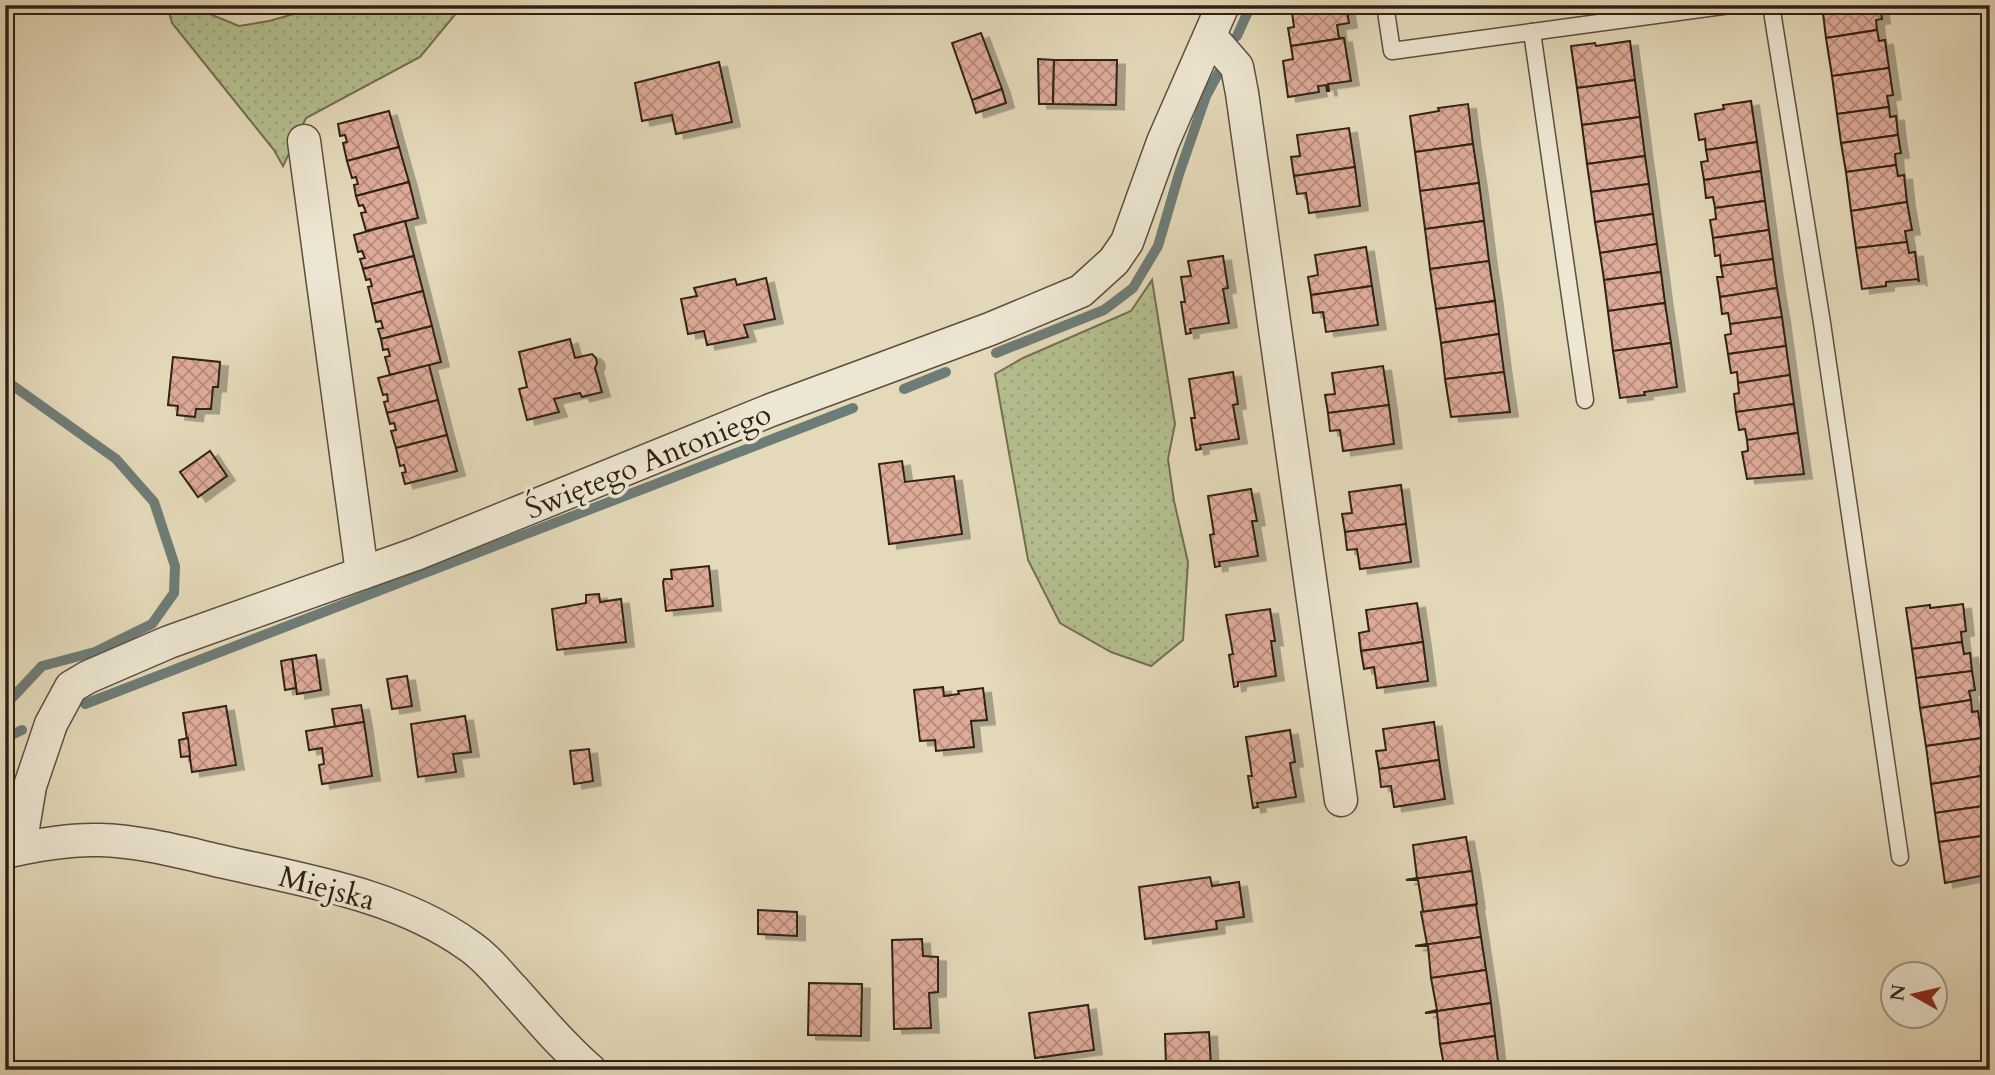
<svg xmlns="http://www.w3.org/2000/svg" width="1995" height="1075" viewBox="0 0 1995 1075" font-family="Cardo,serif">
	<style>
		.grass { fill: url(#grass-dots); stroke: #727052; stroke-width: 2 }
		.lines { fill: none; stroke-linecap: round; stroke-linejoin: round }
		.stream { stroke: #6e7c77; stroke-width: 10 }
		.building { fill: url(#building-cross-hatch); stroke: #302016; stroke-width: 2; filter: url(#shadow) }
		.lane-casing { stroke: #5d4e3f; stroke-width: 19 }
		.street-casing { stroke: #5d4e3f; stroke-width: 35 }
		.lane { stroke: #ede6d2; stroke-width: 16 }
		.street { stroke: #ede6d2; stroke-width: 32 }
		.labels { text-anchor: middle; stroke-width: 7; stroke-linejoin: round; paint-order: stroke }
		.street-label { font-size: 30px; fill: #302016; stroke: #ede6d2 }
	</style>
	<defs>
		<pattern id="grass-dots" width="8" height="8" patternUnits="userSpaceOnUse" patternTransform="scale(1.75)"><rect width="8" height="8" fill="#b4bf8f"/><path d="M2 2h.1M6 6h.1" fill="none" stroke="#9ba47b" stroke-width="1.8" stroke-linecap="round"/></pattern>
		<pattern id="building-cross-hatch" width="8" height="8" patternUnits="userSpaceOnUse" patternTransform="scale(1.75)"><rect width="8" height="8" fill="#dfab99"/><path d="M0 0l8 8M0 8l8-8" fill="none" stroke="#b58b7c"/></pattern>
		<filter id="shadow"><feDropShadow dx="8" dy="4.5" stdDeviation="0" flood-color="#0004"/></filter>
	</defs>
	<rect width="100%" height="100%" fill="#e4d9b9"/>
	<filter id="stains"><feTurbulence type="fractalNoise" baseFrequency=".00286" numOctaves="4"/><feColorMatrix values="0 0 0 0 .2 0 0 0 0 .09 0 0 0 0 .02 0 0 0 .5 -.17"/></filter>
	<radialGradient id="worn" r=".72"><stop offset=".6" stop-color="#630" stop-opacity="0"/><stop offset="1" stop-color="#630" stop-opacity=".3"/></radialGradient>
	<!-- grass -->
	<g class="grass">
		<polygon points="167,5 188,5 239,26 269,21 326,5 463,5 420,57 306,118 283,166 274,150 172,23"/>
		<polygon points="1152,280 1175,424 1168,459 1174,501 1188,562 1183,640 1151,666 1111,652 1060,623 1028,560 995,374 1023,358 1131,311"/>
	</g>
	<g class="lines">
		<!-- stream -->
		<g class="stream">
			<polyline points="1237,36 1251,5"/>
			<polyline points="996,353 1104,310 1133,288 1158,246 1179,174 1206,96 1219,72"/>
			<polyline points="5,380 116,459 154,502 175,566 174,593 152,624 95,652 42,666 11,699 5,709"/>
			<polyline points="904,389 946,372"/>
			<polyline points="85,704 853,408"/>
			<polyline points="5,738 22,730"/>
			<polyline points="5,756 10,770 5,801"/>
		</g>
	</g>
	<!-- building -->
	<g class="building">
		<polygon points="1291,5 1346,5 1349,23 1337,25 1339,38 1344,38 1291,46 1288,28 1294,27"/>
		<polygon points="1822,5 1880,5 1882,19 1876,20 1877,30 1826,38"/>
		<polygon points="1877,30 1879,41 1885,40 1889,68 1832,76 1826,38"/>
		<polygon points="981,33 1002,89 972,100 952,43"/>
		<polygon points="1344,38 1351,81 1328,84 1329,91 1327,91 1326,85 1318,86 1319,92 1288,97 1283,61 1293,59 1291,46"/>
		<polygon points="1630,41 1635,80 1577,88 1571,46 1595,43 1596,46"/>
		<polygon points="1038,59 1054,60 1053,104 1039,104"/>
		<polygon points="1054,60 1117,60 1116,105 1053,104"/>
		<polygon points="719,62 732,122 676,134 672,115 642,121 635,83"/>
		<polygon points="1889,68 1893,95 1887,96 1889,107 1837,114 1832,76"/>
		<polygon points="1635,80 1640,117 1582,125 1577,88"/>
		<polygon points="1002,89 1006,103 976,113 972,100"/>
		<polygon points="1751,101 1757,142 1706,150 1705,139 1699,140 1695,114 1724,109 1723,105"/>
		<polygon points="1468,104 1473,144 1415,152 1410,116 1439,111 1438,108"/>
		<polygon points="1889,107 1890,117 1896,116 1898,135 1841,143 1837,114"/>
		<polygon points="389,111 399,147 347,161 343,143 347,142 345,135 340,136 338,124"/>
		<polygon points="1640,117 1645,156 1587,164 1582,125"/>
		<polygon points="1349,128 1355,167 1294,176 1291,157 1300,156 1297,135"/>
		<polygon points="1898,135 1901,153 1895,154 1896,165 1846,172 1841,143"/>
		<polygon points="1757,142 1761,171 1704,180 1701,162 1708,161 1706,150"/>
		<polygon points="1473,144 1479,183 1420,191 1415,152"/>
		<polygon points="399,147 409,182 356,196 354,185 358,184 356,177 352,178 347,161"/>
		<polygon points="1645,156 1649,184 1591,192 1587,164"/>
		<polygon points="1896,165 1898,176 1904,175 1907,202 1851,211 1846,172"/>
		<polygon points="1355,167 1360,206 1309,213 1306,193 1297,194 1294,176"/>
		<polygon points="1761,171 1765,201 1715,208 1713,197 1706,198 1704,180"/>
		<polygon points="409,182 418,218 366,231 361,213 366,212 363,205 359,206 356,196"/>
		<polygon points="1479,183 1484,221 1425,229 1420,191"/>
		<polygon points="1649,184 1653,214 1595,222 1591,192"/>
		<polygon points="1765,201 1769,230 1713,238 1710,220 1716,219 1715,208"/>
		<polygon points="1907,202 1912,230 1905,231 1907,242 1856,248 1851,211"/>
		<polygon points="1653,214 1657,244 1600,253 1595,222"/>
		<polygon points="405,221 414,256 363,269 360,259 365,258 362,251 358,252 354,235"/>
		<polygon points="1484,221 1489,261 1430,269 1425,229"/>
		<polygon points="1769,230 1773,259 1721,266 1720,255 1715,256 1713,238"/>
		<polygon points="1907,242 1909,253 1915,252 1919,282 1918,279 1886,282 1886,286 1862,289 1856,248"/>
		<polygon points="1657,244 1661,272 1604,280 1600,253"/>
		<polygon points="1366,247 1372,286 1311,295 1308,277 1318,275 1315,255"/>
		<polygon points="414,256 423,291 372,304 368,287 372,286 370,279 366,280 363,269"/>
		<polygon points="1223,256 1228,288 1223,289 1229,323 1190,329 1191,333 1186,334 1181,302 1185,302 1181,277 1191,276 1188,261"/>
		<polygon points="1773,259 1777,288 1720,297 1717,277 1723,277 1721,266"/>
		<polygon points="1489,261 1495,301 1436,309 1430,269"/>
		<polygon points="1661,272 1665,303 1608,311 1604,280"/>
		<polygon points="766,278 775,319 744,325 748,337 707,345 704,331 688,334 681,299 697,296 694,288 735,279 737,285"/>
		<polygon points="1372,286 1378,325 1326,332 1323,312 1313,313 1311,295"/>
		<polygon points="1777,288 1782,317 1730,324 1728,313 1722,314 1720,297"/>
		<polygon points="423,291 432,326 381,339 378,329 383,328 381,321 376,322 372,304"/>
		<polygon points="1495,301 1499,334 1441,343 1436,309"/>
		<polygon points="1665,303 1671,343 1613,351 1608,311"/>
		<polygon points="1782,317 1786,346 1728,354 1725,335 1731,334 1730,324"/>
		<polygon points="432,326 441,362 390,375 385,357 390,356 388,349 383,350 381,339"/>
		<polygon points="1499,334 1504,372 1445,379 1441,343"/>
		<polygon points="570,339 575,358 592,354 596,358 597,363 595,368 602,392 582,397 580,393 554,399 559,412 527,420 519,389 527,387 519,352"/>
		<polygon points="1671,343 1677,387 1644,392 1645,395 1620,398 1613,351"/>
		<polygon points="1786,346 1790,375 1738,383 1737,372 1731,373 1728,354"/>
		<polygon points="173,357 220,362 218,387 213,387 211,409 196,409 195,417 177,415 178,406 168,405"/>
		<polygon points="429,365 438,400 387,413 384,402 388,401 387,394 383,395 378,378"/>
		<polygon points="1383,366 1389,405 1328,413 1325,395 1335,394 1332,373"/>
		<polygon points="1233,372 1238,404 1233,405 1239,439 1200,445 1201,449 1196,450 1191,418 1195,418 1189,379"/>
		<polygon points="1504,372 1510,412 1451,417 1445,379"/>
		<polygon points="1790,375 1794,404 1736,412 1734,394 1739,393 1738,383"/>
		<polygon points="438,400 447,435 396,448 391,431 396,430 394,423 390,424 387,413"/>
		<polygon points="1794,404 1798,433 1747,440 1745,429 1739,430 1736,412"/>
		<polygon points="1389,405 1394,444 1343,451 1340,430 1330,431 1328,413"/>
		<polygon points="1798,433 1804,474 1747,479 1742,452 1748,451 1747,440"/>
		<polygon points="447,435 457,471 405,484 402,473 406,472 404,465 400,466 396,448"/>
		<polygon points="210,451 227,476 198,497 180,472"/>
		<polygon points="902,461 905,482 954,476 962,534 889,544 879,464"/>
		<polygon points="1401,485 1406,524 1345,532 1342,514 1352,513 1349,492"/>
		<polygon points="1251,489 1257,521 1252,521 1258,556 1219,562 1220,566 1215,567 1210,535 1214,534 1208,496"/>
		<polygon points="1406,524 1411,562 1360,569 1357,549 1347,550 1345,532"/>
		<polygon points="709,566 713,606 666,611 663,582 664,579 672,579 671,570"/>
		<polygon points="599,594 600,602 621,599 626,642 557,650 552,609 586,603 586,595"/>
		<polygon points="1417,603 1423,642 1361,651 1359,633 1369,631 1366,610"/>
		<polygon points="1963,604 1966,631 1961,632 1962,642 1912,649 1906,608 1930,605 1930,608"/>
		<polygon points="1270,609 1275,641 1271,641 1276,676 1238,682 1238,686 1234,687 1229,655 1233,654 1226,615"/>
		<polygon points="1423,642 1428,681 1377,688 1374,667 1364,669 1361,651"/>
		<polygon points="1962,642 1964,654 1970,653 1972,671 1916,678 1912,649"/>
		<polygon points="316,655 321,690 297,694 292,659"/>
		<polygon points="292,659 296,688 285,690 281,661"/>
		<polygon points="1972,671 1975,690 1969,691 1971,700 1920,708 1916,678"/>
		<polygon points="407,676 412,706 392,709 387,679"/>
		<polygon points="943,687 944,696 959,694 958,691 983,688 987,720 971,721 974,747 936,751 935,740 920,741 914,690"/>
		<polygon points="1971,700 1972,712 1978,711 1982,738 1926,746 1920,708"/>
		<polygon points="361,705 364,722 335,727 332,709"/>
		<polygon points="226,706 236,765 192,772 183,713"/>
		<polygon points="465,716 471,752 453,754 456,772 418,777 411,724"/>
		<polygon points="364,722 372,776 322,784 319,765 324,764 322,748 309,750 306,731"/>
		<polygon points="1434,722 1439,760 1379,769 1376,751 1386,750 1383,729"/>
		<polygon points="1290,730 1295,762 1290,763 1296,797 1257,803 1258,807 1253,808 1248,776 1252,776 1246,737"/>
		<polygon points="188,738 190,756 181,757 179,740"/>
		<polygon points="1982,738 1986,766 1980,767 1981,776 1931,784 1926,746"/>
		<polygon points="589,749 593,781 574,784 570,751"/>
		<polygon points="1439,760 1445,799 1394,807 1391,786 1381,787 1379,769"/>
		<polygon points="1981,776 1983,789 1989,788 1990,805 1935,813 1931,784"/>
		<polygon points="1990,805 1989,835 1939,842 1935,813"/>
		<polygon points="1989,835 1990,874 1945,883 1939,842"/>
		<polygon points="1466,837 1472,871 1406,880 1417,878 1413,845"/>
		<polygon points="1472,871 1477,904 1421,912 1423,911 1418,880 1406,880"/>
		<polygon points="1210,877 1212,886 1239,882 1244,917 1216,921 1217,929 1145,939 1139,887"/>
		<polygon points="1476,905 1481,937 1415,946 1427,944 1421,912"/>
		<polygon points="758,910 797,912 797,936 758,934"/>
		<polygon points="1481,937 1486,970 1431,978 1428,946 1415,946"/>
		<polygon points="922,939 923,956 938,957 938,992 929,993 931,1028 894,1029 892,940"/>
		<polygon points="1486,970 1491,1003 1425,1013 1437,1010 1431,978"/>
		<polygon points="809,983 862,984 861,1036 808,1035"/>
		<polygon points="1491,1003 1495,1036 1440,1044 1437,1012 1425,1013"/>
		<polygon points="1088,1005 1094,1050 1035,1058 1029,1013"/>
		<polygon points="1209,1032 1211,1065 1166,1066 1165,1034"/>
		<polygon points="1495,1036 1499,1070 1445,1070 1440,1044"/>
		<polygon points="923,1062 923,1070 895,1070 895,1063"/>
	</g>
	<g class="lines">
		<!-- lane casing -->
		<g class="lane-casing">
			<g id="lane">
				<polyline points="1385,5 1392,51 1730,5"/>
				<polyline points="1771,5 1822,323 1900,857"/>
				<polyline points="1532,32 1585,400"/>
			</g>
		</g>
		<!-- street casing -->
		<g class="street-casing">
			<g id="street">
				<polyline points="1211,37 1237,67 1242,93 1341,800"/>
				<polyline points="304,141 362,573"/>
				<polyline points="24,847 23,828 30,786 51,724 71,687 88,677 169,642 416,554 771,410 990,329 1081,291 1114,261 1127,242 1163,142 1223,5"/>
				<path d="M5,852c30,-7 63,-13 95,-12 41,1 84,13 124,22 83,19 174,33 244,83 18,12 31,29 45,44 25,28 49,57 77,81"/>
			</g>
		</g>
		<!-- lane -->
		<use href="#lane" class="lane"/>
		<!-- street -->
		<use href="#street" class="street"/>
	</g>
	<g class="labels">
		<!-- street labels -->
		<g class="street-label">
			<text transform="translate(648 461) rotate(-22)" y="10">Świętego Antoniego</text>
			<text transform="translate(327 888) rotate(15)" y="10">Miejska</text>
		</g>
	</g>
	<!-- margin -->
	<rect width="1995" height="1075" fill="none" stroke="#e4d9b9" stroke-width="28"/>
	<rect x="7" y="7" width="1981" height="1061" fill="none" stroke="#302016" stroke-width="3.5"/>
	<rect x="14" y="14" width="1967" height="1047" fill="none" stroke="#302016" stroke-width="2"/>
	<!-- north arrow -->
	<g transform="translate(1914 995) rotate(278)"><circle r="33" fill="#ede6d2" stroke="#a19787" stroke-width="2"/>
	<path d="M0-5L12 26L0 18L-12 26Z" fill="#8f2418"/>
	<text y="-10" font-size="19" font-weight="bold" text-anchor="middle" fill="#302016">N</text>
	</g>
	<rect width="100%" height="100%" filter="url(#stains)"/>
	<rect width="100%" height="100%" fill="url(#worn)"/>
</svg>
